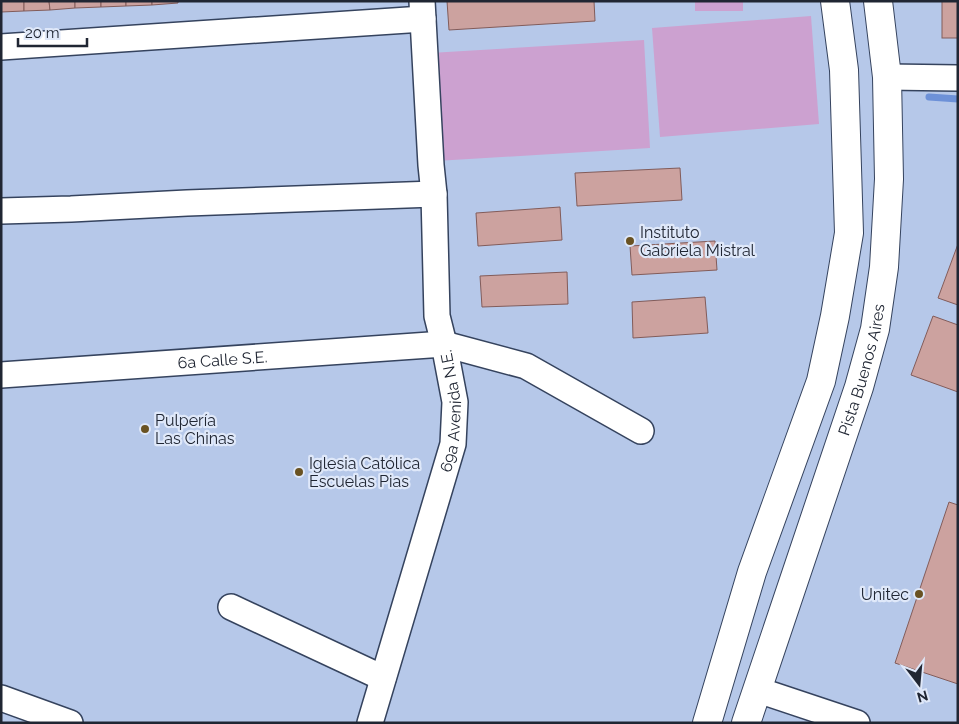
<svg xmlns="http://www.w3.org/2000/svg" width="959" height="724" viewBox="0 0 959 724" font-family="Raleway,sans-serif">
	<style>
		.green { fill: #cca1d0 }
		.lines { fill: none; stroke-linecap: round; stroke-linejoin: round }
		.stream { stroke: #6d91d8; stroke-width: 7 }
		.building { fill: #cca29f; stroke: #825c5a }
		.street-casing { stroke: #35435e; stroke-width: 28 }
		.secondary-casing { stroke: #35435e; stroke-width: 30 }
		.street { stroke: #fff; stroke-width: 25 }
		.secondary { stroke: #fff; stroke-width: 28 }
		.poi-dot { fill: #695222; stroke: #dfe8f9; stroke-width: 2 }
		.labels { text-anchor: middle; stroke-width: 4.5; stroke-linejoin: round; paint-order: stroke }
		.poi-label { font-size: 16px; fill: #202633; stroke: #dfe8f9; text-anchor: start }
		.street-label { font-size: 16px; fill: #202633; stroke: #dfe8f9 }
	</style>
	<rect width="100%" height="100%" fill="#b6c8e9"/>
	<!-- green -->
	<g class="green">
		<rect x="695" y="1" width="48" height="10"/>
		<polygon points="811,16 819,124 660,137 652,28"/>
		<polygon points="644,40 650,148 436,161 430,53"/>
	</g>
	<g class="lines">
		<!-- stream -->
		<polyline class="stream" points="929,97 958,99"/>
	</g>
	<!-- building -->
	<g class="building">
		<polygon points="1,1 24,1 24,11 1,12"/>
		<polygon points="24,1 49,1 50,10 24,11"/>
		<polygon points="49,1 75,1 75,8 50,10"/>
		<polygon points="75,1 101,1 101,7 75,8"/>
		<polygon points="101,1 126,1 126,6 101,7"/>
		<polygon points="126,1 152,1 152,5 126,6"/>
		<polygon points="152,1 178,1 178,3 152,5"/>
		<polygon points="447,1 594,1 595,21 449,30"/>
		<rect x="942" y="1" width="16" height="37"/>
		<polygon points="680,168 682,200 577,206 575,173"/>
		<polygon points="560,207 562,240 478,246 476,213"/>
		<polygon points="715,241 717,270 632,275 630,246"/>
		<polygon points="958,244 958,305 938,298"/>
		<polygon points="567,272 568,304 482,307 480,276"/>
		<polygon points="705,297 708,333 633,338 632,302"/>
		<polygon points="933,316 958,325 958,392 911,375"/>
		<polygon points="949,502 958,505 958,684 895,663"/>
	</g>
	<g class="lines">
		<!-- street casing -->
		<g class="street-casing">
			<g id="street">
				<polyline points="1,47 423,19"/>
				<polyline points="887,77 958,78"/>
				<polyline points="1,211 71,209 187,203 434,194"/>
				<path id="s1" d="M1,375l443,-31 82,22 115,65"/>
				<polyline points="231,607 383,678"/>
				<polyline points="758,690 857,723"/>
				<polyline points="1,698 70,723"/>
				<path id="s2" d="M370,723l83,-279 2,-42 -11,-58 -7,-28 -3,-122 -3,-29 -9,-164"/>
			</g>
		</g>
		<!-- secondary casing -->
		<g class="secondary-casing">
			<g id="secondary">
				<polyline points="707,723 752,572 821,381 835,316 849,233 844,70 835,1"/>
				<path id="s3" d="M746,723l113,-336 16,-58 9,-62 5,-88 -2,-102 -9,-76"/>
			</g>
		</g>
		<!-- street -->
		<use href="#street" class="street"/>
		<!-- secondary -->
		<use href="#secondary" class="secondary"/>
	</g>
	<!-- markers -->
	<g class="poi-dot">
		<circle cx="630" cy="241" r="5"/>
		<circle cx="145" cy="429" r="5"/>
		<circle cx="299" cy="472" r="5"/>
		<circle cx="919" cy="594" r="5"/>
	</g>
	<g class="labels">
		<!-- poi labels -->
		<g class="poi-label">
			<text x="640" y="238">Instituto<tspan x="640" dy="18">Gabriela Mistral</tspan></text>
			<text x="155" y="426">Pulpería<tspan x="155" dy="18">Las Chinas</tspan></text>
			<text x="309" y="469">Iglesia Católica<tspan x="309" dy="18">Escuelas Pias</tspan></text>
			<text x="909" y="600" text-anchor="end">Unitec</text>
		</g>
		<!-- street labels -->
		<g class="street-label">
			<text dy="6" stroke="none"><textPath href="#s1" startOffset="222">6a Calle S.E.</textPath></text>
			<text dy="6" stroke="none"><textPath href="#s3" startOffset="372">Pista Buenos Aires</textPath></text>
			<text dy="6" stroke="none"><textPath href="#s2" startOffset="324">69a Avenida N.E.</textPath></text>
		</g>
	</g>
	<!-- border -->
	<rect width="959" height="724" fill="none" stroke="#202633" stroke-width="5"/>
	<!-- north arrow -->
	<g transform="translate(919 684) rotate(164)" stroke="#dfe8f9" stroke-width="4" paint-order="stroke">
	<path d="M0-4L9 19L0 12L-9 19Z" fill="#202633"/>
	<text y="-8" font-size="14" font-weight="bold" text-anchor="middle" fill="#202633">N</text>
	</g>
	<!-- scale -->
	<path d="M18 38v8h69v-8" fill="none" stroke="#202633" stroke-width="2.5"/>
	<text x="25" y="38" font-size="15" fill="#202633" stroke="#dfe8f9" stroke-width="4" paint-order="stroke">20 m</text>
</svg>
